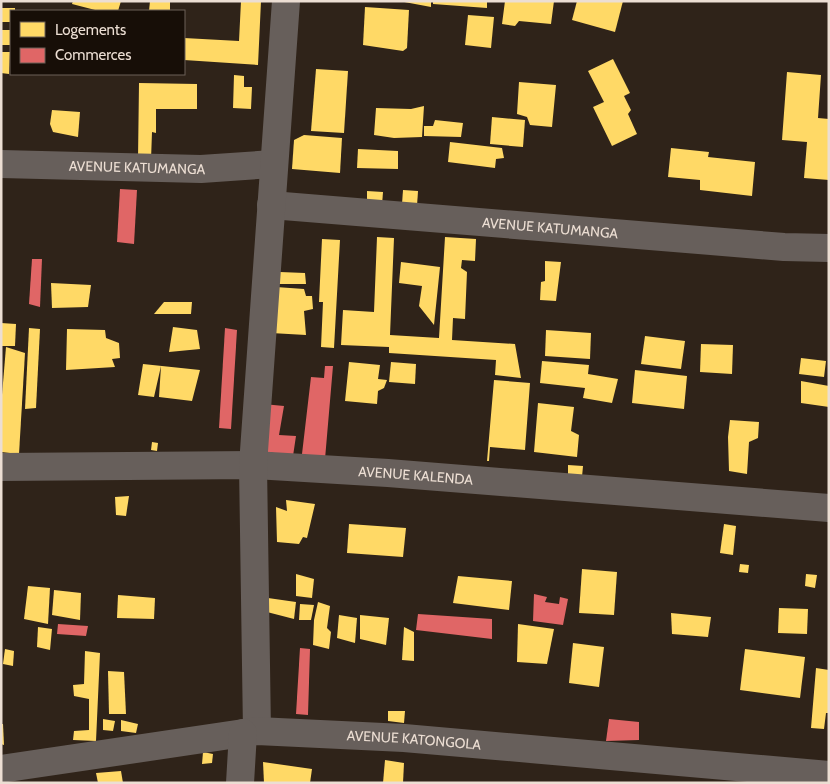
<svg xmlns="http://www.w3.org/2000/svg" width="830" height="784" viewBox="0 0 830 784" font-family="Cabin,sans-serif">
	<style>
		.homes { fill: #ffd966 }
		.shops { fill: #e06666 }
		.lines { fill: none; stroke-linecap: round; stroke-linejoin: round }
		.minor { stroke: #675f5b; stroke-width: 28 }
		.labels { text-anchor: middle; stroke-width: 5; stroke-linejoin: round; paint-order: stroke }
		.street-label { font-size: 14px; fill: #ecded3; stroke: #170e07 }
	</style>
	<rect width="100%" height="100%" fill="#2f2319"/>
	<!-- homes -->
	<g class="homes">
		<polygon points="73,1 121,1 118,11 99,11 72,4"/>
		<polygon points="150,1 170,1 170,11 149,11"/>
		<polygon points="241,1 261,1 258,65 184,60 184,38 239,41"/>
		<polygon points="399,1 431,1 431,7"/>
		<polygon points="433,1 487,1 487,8 433,4"/>
		<polygon points="505,1 554,1 551,24 519,21 515,26 502,24"/>
		<polygon points="577,1 623,1 615,32 572,20"/>
		<polygon points="365,7 409,10 407,48 403,51 363,45"/>
		<polygon points="1,8 15,8 15,11 11,11 11,22 1,22"/>
		<polygon points="468,15 494,17 491,48 465,45"/>
		<polygon points="2,30 11,30 11,45 1,45"/>
		<polygon points="1,52 10,52 9,74 1,73"/>
		<polygon points="613,59 630,93 624,96 631,110 628,114 637,134 612,146 593,107 604,102 588,71"/>
		<polygon points="316,69 348,71 344,133 311,131"/>
		<polygon points="787,72 821,75 818,118 829,119 829,180 804,178 807,142 782,140"/>
		<polygon points="234,75 244,76 244,87 252,87 251,109 233,108"/>
		<polygon points="519,82 556,85 552,127 530,125 527,117 517,114"/>
		<polygon points="139,83 197,84 197,109 156,109 156,133 152,132 151,160 138,159"/>
		<polygon points="424,106 422,137 394,138 374,135 376,108 411,109"/>
		<polygon points="52,110 80,112 78,137 53,132 50,124"/>
		<polygon points="492,117 525,120 523,147 490,144"/>
		<polygon points="435,120 463,123 461,137 424,136 424,126 433,126"/>
		<polygon points="304,135 342,138 340,173 292,169 294,140"/>
		<polygon points="450,142 502,148 504,158 496,159 495,168 448,162"/>
		<polygon points="671,148 709,152 708,157 755,162 752,196 700,190 700,180 668,177"/>
		<polygon points="358,149 398,151 398,169 357,168"/>
		<polygon points="403,190 418,191 417,206 402,204"/>
		<polygon points="367,191 383,192 382,205 367,203"/>
		<polygon points="377,237 394,238 390,335 439,338 445,237 476,239 475,261 462,260 461,268 467,272 465,319 453,318 452,340 515,344 521,378 495,375 496,360 389,353 389,347 341,345 343,310 374,312"/>
		<polygon points="322,239 340,240 334,348 321,347 323,302 319,302"/>
		<polygon points="545,261 561,262 556,301 540,300 541,282 545,281"/>
		<polygon points="401,262 440,267 434,325 419,306 422,286 399,283"/>
		<polygon points="280,272 305,273 306,284 278,284"/>
		<polygon points="51,283 91,285 88,307 52,308"/>
		<polygon points="276,287 304,289 306,296 312,296 313,309 304,311 306,335 271,333"/>
		<polygon points="164,302 192,302 191,314 154,314"/>
		<polygon points="1,323 16,324 15,346 1,346"/>
		<polygon points="173,327 197,330 200,349 169,352"/>
		<polygon points="29,328 40,329 36,408 25,409"/>
		<polygon points="67,329 105,330 106,338 119,343 120,358 112,359 115,367 66,370"/>
		<polygon points="546,330 591,333 590,359 545,356"/>
		<polygon points="645,336 685,341 681,369 641,364"/>
		<polygon points="701,344 733,345 732,374 700,372"/>
		<polygon points="6,347 25,353 19,454 1,452 1,407"/>
		<polygon points="801,358 826,361 824,377 799,374"/>
		<polygon points="542,361 589,365 588,374 618,379 612,403 583,398 585,388 540,383"/>
		<polygon points="349,362 380,365 378,379 387,380 384,388 378,391 377,404 345,401"/>
		<polygon points="391,362 416,364 415,384 389,382"/>
		<polygon points="143,364 200,370 192,401 159,397 161,366 154,397 138,395"/>
		<polygon points="635,370 687,376 684,409 632,403"/>
		<polygon points="494,380 530,383 525,450 490,447 489,461 487,461"/>
		<polygon points="801,381 829,386 829,407 801,403"/>
		<polygon points="538,403 574,407 571,431 579,435 577,457 534,452"/>
		<polygon points="730,420 759,422 758,438 749,442 747,474 729,471 728,437"/>
		<polygon points="152,442 158,443 157,451 151,450"/>
		<polygon points="568,465 583,466 582,477 568,476"/>
		<polygon points="129,496 126,516 116,515 115,497"/>
		<polygon points="286,500 315,504 307,538 303,537 299,544 277,542 276,507 287,511"/>
		<polygon points="349,524 406,528 403,557 347,553"/>
		<polygon points="724,524 736,526 733,555 720,553"/>
		<polygon points="740,564 749,565 748,573 739,572"/>
		<polygon points="582,569 617,572 614,615 579,613"/>
		<polygon points="296,574 314,579 312,598 296,596"/>
		<polygon points="806,574 817,575 815,588 805,586"/>
		<polygon points="458,576 512,581 509,610 453,603"/>
		<polygon points="28,586 50,588 48,624 24,619"/>
		<polygon points="54,590 81,593 80,620 52,615"/>
		<polygon points="118,595 155,598 154,619 117,618"/>
		<polygon points="268,598 296,602 294,619 267,612"/>
		<polygon points="318,602 330,606 327,628 331,632 329,649 313,645 314,620"/>
		<polygon points="300,604 314,605 311,620 299,620"/>
		<polygon points="779,608 808,609 807,634 778,633"/>
		<polygon points="671,613 711,617 708,637 672,634"/>
		<polygon points="339,615 357,618 355,643 337,638"/>
		<polygon points="360,615 389,618 386,645 360,639"/>
		<polygon points="518,624 554,629 547,664 517,662"/>
		<polygon points="38,627 52,629 50,650 37,647"/>
		<polygon points="404,627 414,632 414,661 402,660"/>
		<polygon points="573,643 604,647 599,687 569,683"/>
		<polygon points="5,649 14,651 13,666 3,664"/>
		<polygon points="745,649 805,657 800,698 740,690"/>
		<polygon points="85,651 100,653 96,741 73,740 74,731 89,730 89,699 74,696 73,685 84,684"/>
		<polygon points="816,668 829,670 829,713 826,713 824,729 811,728"/>
		<polygon points="108,671 124,672 126,714 109,714"/>
		<polygon points="388,711 405,711 404,723 388,721"/>
		<polygon points="103,719 115,721 113,731 103,730"/>
		<polygon points="121,720 138,724 136,733 121,731"/>
		<polygon points="1,724 3,724 4,745 1,744"/>
		<polygon points="203,752 213,754 212,763 202,764"/>
		<polygon points="385,760 404,763 403,783 383,783"/>
		<polygon points="263,762 312,769 310,783 264,783"/>
		<polygon points="121,771 123,783 98,783 96,773"/>
	</g>
	<!-- shops -->
	<g class="shops">
		<polygon points="120,189 137,190 134,244 117,242"/>
		<polygon points="32,259 42,259 40,307 29,304"/>
		<polygon points="225,328 237,330 231,429 219,428"/>
		<polygon points="325,366 333,366 325,459 302,454 311,377 324,378"/>
		<polygon points="263,404 284,406 279,435 296,436 293,456 261,451"/>
		<polygon points="534,594 547,597 545,602 559,604 560,597 568,599 563,625 533,621"/>
		<polygon points="418,614 492,619 492,639 416,630"/>
		<polygon points="58,624 88,626 86,636 57,634"/>
		<polygon points="300,648 310,649 308,715 296,714"/>
		<polygon points="609,719 639,722 639,740 606,741"/>
	</g>
	<g class="lines">
		<!-- minor -->
		<g class="minor">
			<path id="s1" d="M1,164l200,5 72,-5"/>
			<path id="s2" d="M271,205l513,42 45,1"/>
			<path id="s3" d="M1,467l252,-2 135,8 441,35"/>
			<polyline points="257,731 253,465 286,1"/>
			<path id="s4" d="M1,769l256,-38 147,7 425,37"/>
			<polyline points="240,783 243,733"/>
		</g>
	</g>
	<g class="labels">
		<!-- street labels -->
		<g class="street-label">
			<text dy="5" stroke="none"><textPath href="#s1" startOffset="136">AVENUE KATUMANGA</textPath></text>
			<text dy="5" stroke="none"><textPath href="#s2" startOffset="280">AVENUE KATUMANGA</textPath></text>
			<text dy="5" stroke="none"><textPath href="#s3" startOffset="415">AVENUE KALENDA</textPath></text>
			<text dy="5" stroke="none"><textPath href="#s4" startOffset="416">AVENUE KATONGOLA</textPath></text>
		</g>
	</g>
	<!-- border -->
	<rect width="830" height="784" fill="none" stroke="#ecded3" stroke-width="5"/>
	<!-- legend -->
	<rect x="10" y="10" width="175" height="65" fill="#170e07" stroke="#6c6159"/>
	<rect x="20" y="22" width="25" height="15" fill="#ffd966" stroke="#6c6159"/>
	<text x="55" y="35" font-size="15" fill="#ecded3">Logements</text>
	<rect x="20" y="48" width="25" height="15" fill="#e06666" stroke="#6c6159"/>
	<text x="55" y="60" font-size="15" fill="#ecded3">Commerces</text>
</svg>
